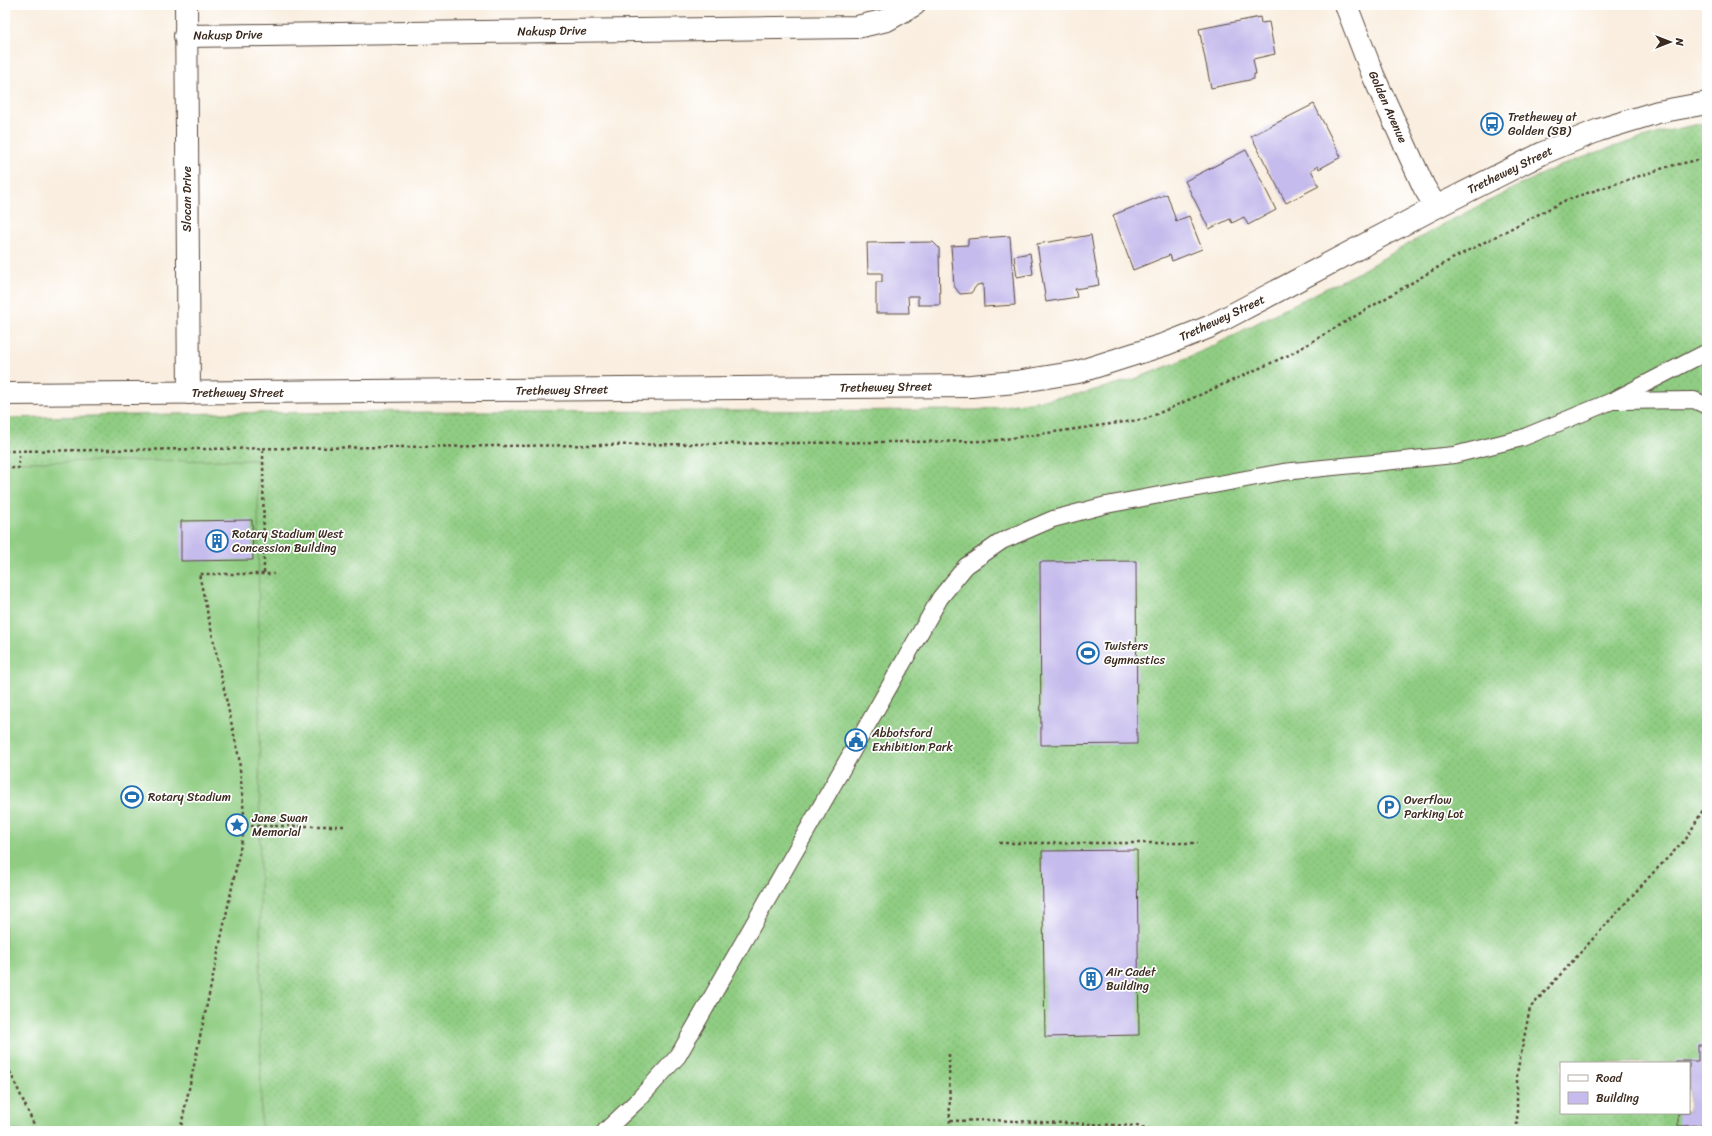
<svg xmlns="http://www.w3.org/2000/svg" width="1712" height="1136" viewBox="0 0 1712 1136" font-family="Sriracha,sans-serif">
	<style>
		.grass { fill: url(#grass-dots); stroke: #667c50; fill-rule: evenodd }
		.pitch { fill: #90cd83; stroke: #667c50 }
		.building { fill: #c5bbec }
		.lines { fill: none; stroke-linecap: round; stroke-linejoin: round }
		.service-casing { stroke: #58473b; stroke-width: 18 }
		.minor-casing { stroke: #58473b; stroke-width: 24 }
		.tertiary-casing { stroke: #58473b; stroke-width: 24 }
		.path { stroke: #58473b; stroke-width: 2.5; stroke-dasharray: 3 3; stroke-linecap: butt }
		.service { stroke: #fff; stroke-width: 16 }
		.minor { stroke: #fff; stroke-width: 22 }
		.tertiary { stroke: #fff; stroke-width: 22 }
		.labels { text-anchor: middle; stroke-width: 3.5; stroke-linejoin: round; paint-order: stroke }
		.street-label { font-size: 12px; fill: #3b2a1e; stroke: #fff }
		.poi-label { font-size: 12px; fill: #3b2a1e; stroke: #fff; text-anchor: start }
	</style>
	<defs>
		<pattern id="grass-dots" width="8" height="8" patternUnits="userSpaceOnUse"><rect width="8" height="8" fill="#90cd83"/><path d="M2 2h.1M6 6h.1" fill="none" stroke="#7db071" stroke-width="1.8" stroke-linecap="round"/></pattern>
	</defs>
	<rect width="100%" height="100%" fill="#fff"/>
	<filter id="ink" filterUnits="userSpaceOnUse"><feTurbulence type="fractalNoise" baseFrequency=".025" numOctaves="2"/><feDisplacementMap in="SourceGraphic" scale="8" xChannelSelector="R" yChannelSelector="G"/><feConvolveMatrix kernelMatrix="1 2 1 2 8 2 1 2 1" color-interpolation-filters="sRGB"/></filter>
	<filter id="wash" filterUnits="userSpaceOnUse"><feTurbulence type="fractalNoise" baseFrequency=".012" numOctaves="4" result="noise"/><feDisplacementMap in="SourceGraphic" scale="16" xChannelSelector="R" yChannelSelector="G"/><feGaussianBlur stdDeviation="0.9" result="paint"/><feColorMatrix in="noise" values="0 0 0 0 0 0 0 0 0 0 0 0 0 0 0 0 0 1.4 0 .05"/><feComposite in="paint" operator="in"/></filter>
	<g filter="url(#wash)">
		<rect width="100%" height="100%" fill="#f9eedf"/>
		<!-- grass -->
		<path class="grass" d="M1707,122v1009h-1702v-713l214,-5 759,-3 102,-16 55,-15 38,-15 42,-19 61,-32 81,-40 87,-49 106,-54 53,-20 60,-18zM1561,1063h128v50h-128z"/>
		<!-- pitch -->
		<polygon class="pitch" points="258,460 261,1131 5,1131 5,462"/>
		<g id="blocks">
			<!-- building -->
			<g class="building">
				<polygon points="1260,17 1261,23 1269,22 1275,54 1253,59 1256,74 1254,74 1254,79 1211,88 1199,29"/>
				<polygon points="1314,104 1341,157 1319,169 1318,166 1311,170 1319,186 1286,203 1251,136"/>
				<polygon points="1246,150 1276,210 1248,225 1244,217 1232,223 1230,219 1209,229 1185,181"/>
				<polygon points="1167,194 1176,221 1189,216 1202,249 1172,261 1170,255 1133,270 1113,215"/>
				<polygon points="1091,235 1099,285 1075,289 1077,297 1046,302 1037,244"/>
				<polygon points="1010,236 1015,305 984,307 983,284 977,285 971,293 960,294 954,286 951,246 968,245 968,239"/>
				<polygon points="933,242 939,248 940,305 918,305 918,296 908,296 909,313 876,313 876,282 882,282 882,273 868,273 867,243"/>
				<polygon points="1030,253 1033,274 1017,277 1014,256"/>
				<polygon points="252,520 253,560 181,561 181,521"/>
				<polygon points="1136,561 1137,744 1041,745 1040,562"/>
				<polygon points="1137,850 1139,1035 1045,1037 1042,851"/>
				<polygon points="1698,1045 1707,1045 1707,1125 1678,1126 1678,1113 1689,1113 1689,1063 1676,1063 1676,1061 1698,1061"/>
			</g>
		</g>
	</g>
	<g filter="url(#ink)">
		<use href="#blocks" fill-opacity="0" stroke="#58473b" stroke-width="1"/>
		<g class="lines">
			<!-- service casing -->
			<g class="service-casing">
				<g id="service">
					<polyline points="1616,401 1694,400 1707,406"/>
					<polyline points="605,1131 637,1101 678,1056 940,598 966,566 1002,541 1053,519 1106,505 1283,472 1454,455 1522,438 1612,401 1707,352"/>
				</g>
			</g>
			<!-- minor casing -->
			<g class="minor-casing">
				<g id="minor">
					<polyline points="186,5 189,393"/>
					<polyline points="1346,5 1373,75 1424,187 1436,207"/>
					<polyline points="185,36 857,27 887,20 914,5"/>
				</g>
			</g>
			<!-- tertiary casing -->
			<g class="tertiary-casing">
				<polyline id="tertiary" points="5,394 971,386 1016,382 1078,372 1166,344 1209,327 1436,207 1543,153 1599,130 1658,112 1707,103"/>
			</g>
			<!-- path -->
			<g class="path">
				<polyline points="263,450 264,574"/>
				<polyline points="5,451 991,441 1146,419 1291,354 1452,259 1566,200 1670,166 1707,158"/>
				<polyline points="5,468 19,468 19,451"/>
				<polyline points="245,826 347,826"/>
				<polyline points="999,843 1198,843"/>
				<polyline points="949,1054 950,1131"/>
				<polyline points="5,1061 37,1131"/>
				<polyline points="950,1121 991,1120 1137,1126 1158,1131"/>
				<polyline points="180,1131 245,826 239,758 199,574 274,574"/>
				<polyline points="1517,1131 1517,1073 1530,1008 1651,875 1686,839 1707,803"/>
			</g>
			<!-- service -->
			<use href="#service" class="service"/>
			<!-- minor -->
			<use href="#minor" class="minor"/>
			<!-- tertiary -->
			<use href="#tertiary" class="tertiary"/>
		</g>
	</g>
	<!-- icons -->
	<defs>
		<g id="bus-ring" transform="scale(1.15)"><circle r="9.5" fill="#fff" stroke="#1f6fb2" stroke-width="1.5"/><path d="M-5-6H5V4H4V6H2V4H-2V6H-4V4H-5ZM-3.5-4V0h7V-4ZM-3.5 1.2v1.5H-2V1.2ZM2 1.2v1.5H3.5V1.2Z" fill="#1f6fb2"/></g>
		<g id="building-ring" transform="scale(1.15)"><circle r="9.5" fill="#fff" stroke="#1f6fb2" stroke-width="1.5"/><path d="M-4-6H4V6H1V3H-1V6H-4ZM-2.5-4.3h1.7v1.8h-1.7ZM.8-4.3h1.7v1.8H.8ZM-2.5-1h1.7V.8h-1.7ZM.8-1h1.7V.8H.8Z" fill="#1f6fb2"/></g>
		<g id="stadium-ring" transform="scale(1.15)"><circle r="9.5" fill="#fff" stroke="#1f6fb2" stroke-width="1.5"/><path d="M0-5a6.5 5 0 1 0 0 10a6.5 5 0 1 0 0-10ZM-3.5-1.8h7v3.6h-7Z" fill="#1f6fb2"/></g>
		<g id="civic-ring" transform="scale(1.15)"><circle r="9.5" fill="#fff" stroke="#1f6fb2" stroke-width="1.5"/><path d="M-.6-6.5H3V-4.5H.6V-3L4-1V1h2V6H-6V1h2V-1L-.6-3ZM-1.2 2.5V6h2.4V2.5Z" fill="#1f6fb2"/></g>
		<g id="parking-ring" transform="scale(1.15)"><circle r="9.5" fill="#fff" stroke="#1f6fb2" stroke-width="1.5"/><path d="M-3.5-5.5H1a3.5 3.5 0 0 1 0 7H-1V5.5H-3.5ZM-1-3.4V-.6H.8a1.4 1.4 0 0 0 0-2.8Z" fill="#1f6fb2"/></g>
		<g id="sight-ring" transform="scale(1.15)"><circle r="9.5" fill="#fff" stroke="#1f6fb2" stroke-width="1.5"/><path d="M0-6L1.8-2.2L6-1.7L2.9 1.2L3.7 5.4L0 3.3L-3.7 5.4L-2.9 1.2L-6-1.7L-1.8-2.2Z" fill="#1f6fb2"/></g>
	</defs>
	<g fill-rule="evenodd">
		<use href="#bus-ring" x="1492" y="124"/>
		<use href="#building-ring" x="217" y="541"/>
		<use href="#stadium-ring" x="1088" y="653"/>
		<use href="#civic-ring" x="856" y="740"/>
		<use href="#stadium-ring" x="132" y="797"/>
		<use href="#parking-ring" x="1389" y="807"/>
		<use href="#sight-ring" x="237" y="825"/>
		<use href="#building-ring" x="1091" y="979"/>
	</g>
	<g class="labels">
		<!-- street labels -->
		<g class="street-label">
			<text transform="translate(552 31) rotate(-1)" y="4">Nakusp Drive</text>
			<text transform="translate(228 35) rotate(-1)" y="4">Nakusp Drive</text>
			<text transform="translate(1388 107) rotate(66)" y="4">Golden Avenue</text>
			<text transform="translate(1510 170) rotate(-26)" y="4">Trethewey Street</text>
			<text transform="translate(187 199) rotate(-90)" y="4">Slocan Drive</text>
			<text transform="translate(1222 318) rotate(-25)" y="4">Trethewey Street</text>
			<text transform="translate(886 387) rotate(-1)" y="4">Trethewey Street</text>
			<text transform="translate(562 390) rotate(-1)" y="4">Trethewey Street</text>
			<text x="238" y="397">Trethewey Street</text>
		</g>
		<!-- poi labels -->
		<g class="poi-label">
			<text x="1508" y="121">Trethewey at<tspan x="1508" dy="14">Golden (SB)</tspan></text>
			<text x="232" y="538">Rotary Stadium West<tspan x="232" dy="14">Concession Building</tspan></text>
			<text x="1104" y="650">Twisters<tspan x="1104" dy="14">Gymnastics</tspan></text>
			<text x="872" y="737">Abbotsford<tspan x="872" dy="14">Exhibition Park</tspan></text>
			<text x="148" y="801">Rotary Stadium</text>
			<text x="1404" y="804">Overflow<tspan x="1404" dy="14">Parking Lot</tspan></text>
			<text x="252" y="822">Jane Swan<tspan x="252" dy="14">Memorial</tspan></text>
			<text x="1106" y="976">Air Cadet<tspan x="1106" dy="14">Building</tspan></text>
		</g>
	</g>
	<!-- margin -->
	<rect width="1712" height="1136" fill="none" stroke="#fff" stroke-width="20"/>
	<!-- legend -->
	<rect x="1560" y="1062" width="130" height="52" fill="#ffffff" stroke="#b1aaa5"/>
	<rect x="1568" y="1075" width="20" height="6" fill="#ffffff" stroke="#b1aaa5"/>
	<text x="1596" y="1082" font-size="12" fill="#3b2a1e">Road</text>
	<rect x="1568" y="1092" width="20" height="12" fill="#c5bbec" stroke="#b1aaa5"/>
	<text x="1596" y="1102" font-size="12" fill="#3b2a1e">Building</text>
	<!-- north arrow -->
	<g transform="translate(1670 42) rotate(90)" stroke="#ffffff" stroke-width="3" paint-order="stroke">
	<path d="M0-3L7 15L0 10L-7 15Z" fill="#3b2a1e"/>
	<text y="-6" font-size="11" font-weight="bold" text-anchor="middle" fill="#3b2a1e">N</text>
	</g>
</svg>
